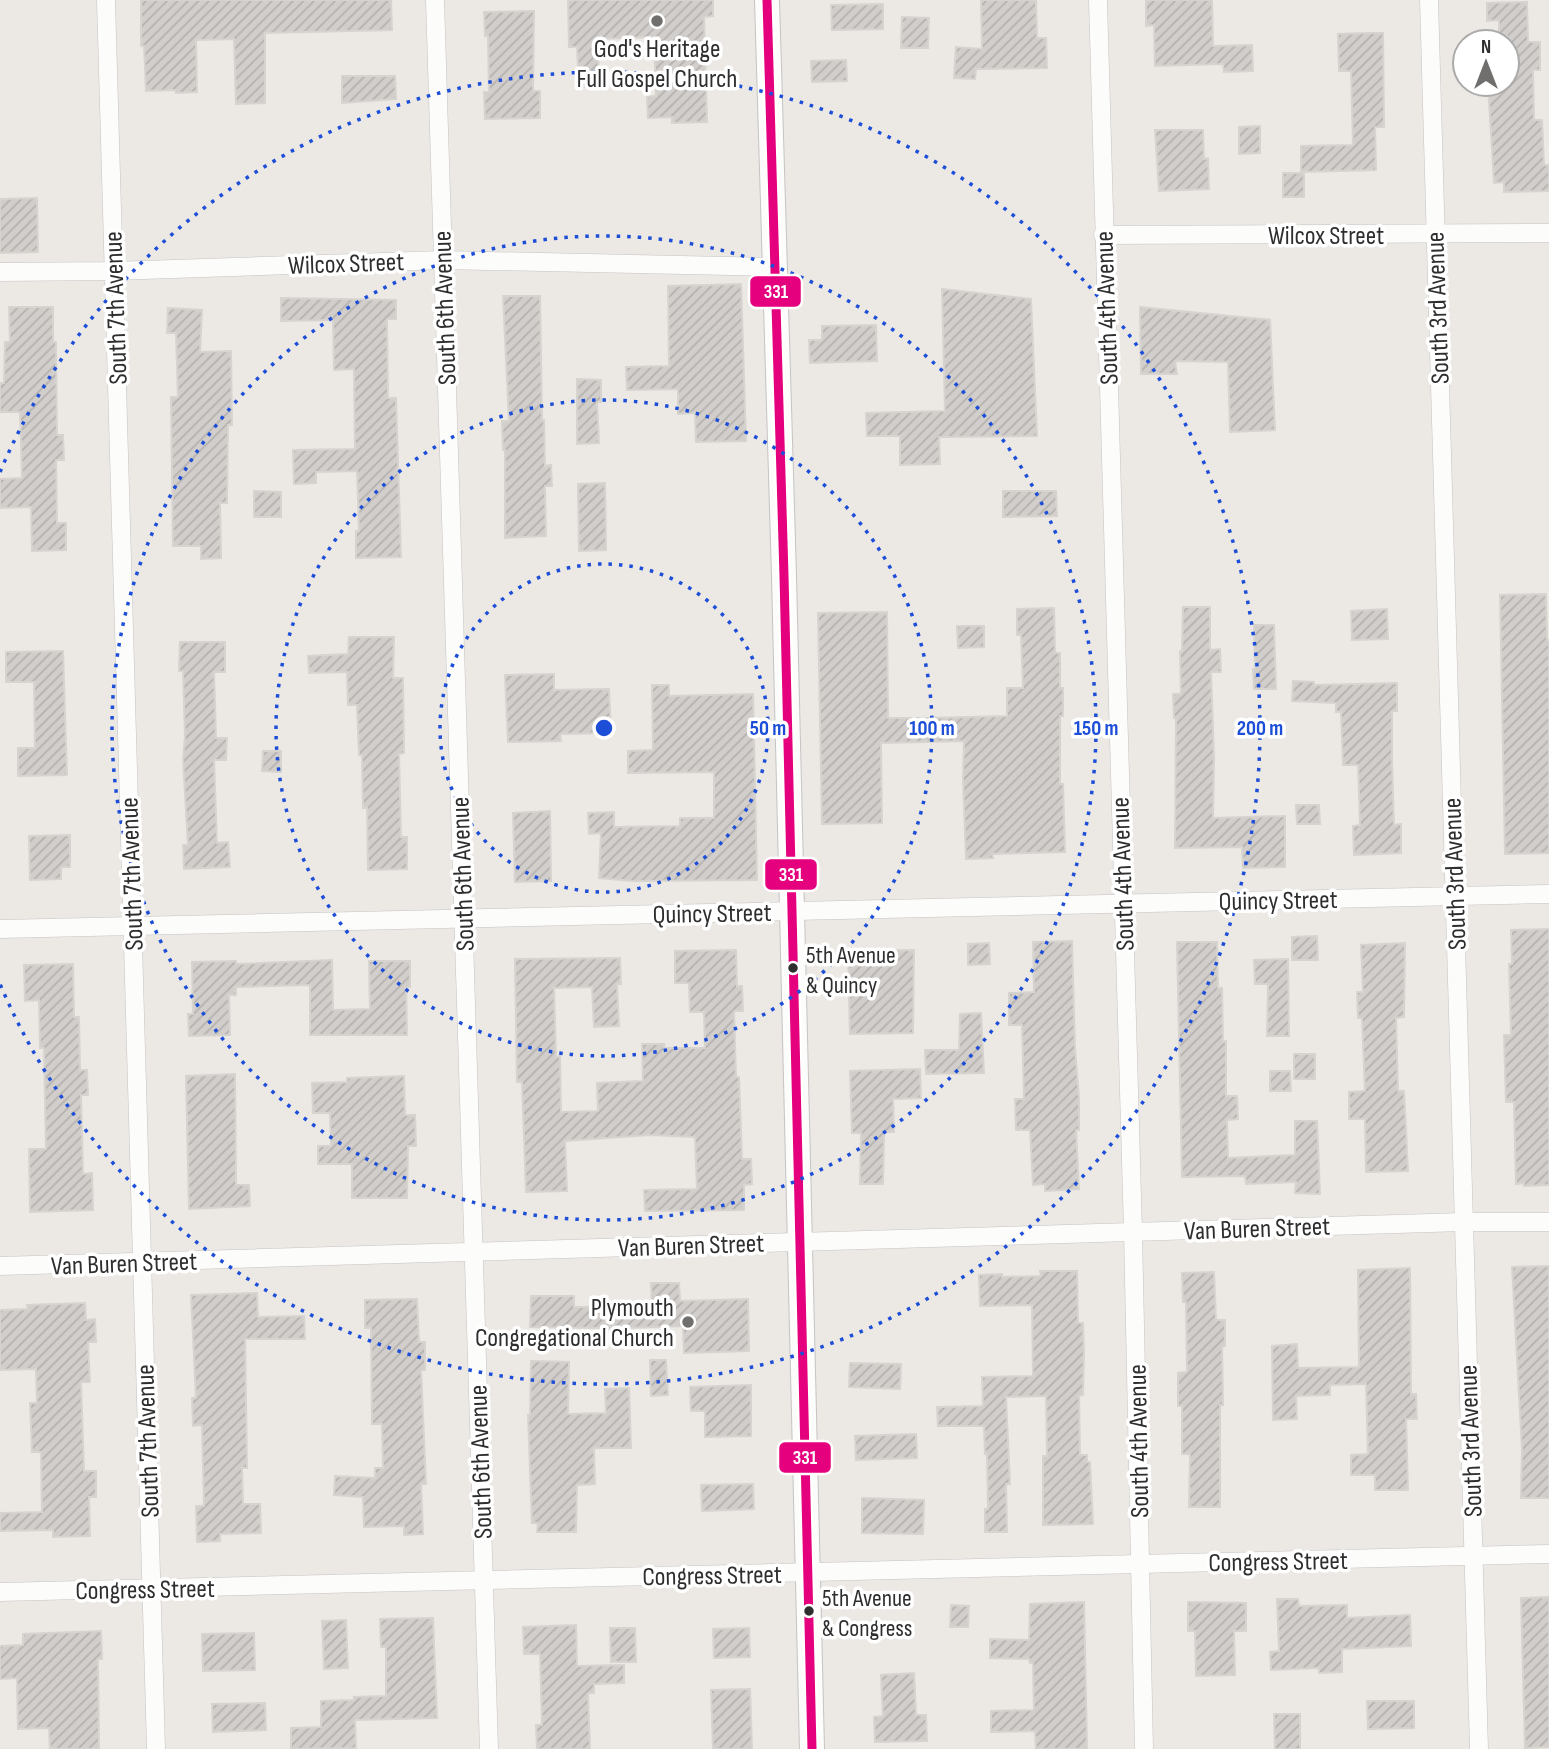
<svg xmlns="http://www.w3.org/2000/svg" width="1549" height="1749" viewBox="0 0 1549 1749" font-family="'Sofia Sans Condensed',sans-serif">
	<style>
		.building { fill: url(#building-hatch); stroke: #d7d4d0; stroke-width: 2 }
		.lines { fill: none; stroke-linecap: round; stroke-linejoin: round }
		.street-casing { stroke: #c5c4c5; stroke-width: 19 }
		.secondary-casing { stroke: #c5c4c5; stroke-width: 26 }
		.street { stroke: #fcfcfb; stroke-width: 18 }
		.secondary { stroke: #fcfcfb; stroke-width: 24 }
		.bus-1-casing { stroke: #fff; stroke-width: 14 }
		.bus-1 { stroke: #e5007d; stroke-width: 9 }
		.ring { fill: none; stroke: #1d4ed8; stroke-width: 3.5; stroke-dasharray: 3.5 7 }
		.poi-dot { fill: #706f6e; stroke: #fff; stroke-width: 2.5 }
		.bus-dot { fill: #2e2e2e; stroke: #fff; stroke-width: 2.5 }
		.labels { text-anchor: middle; stroke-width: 7; stroke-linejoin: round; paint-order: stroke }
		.bus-label { font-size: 24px; fill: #2e2e2e; stroke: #fff; text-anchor: start }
		.poi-label { font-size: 26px; fill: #2e2e2e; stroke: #fff }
		.street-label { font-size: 26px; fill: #2e2e2e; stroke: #fff }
		.centre { fill: #1d4ed8; stroke: #fff; stroke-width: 3.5 }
		.ring-label { font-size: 21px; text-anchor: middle; font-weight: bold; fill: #1d4ed8; stroke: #fff; stroke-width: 7; stroke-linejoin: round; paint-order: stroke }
		.line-badge { stroke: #fff; stroke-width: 2.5 }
		.badge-label { font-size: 19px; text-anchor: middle; font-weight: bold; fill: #fff }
	</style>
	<defs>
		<pattern id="building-hatch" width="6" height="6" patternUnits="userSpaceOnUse" patternTransform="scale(1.75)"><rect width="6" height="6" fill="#d1cecb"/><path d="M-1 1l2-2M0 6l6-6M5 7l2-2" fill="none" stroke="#b4b1af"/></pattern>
	</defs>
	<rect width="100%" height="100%" fill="#ece8e4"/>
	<!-- building -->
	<g class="building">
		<polygon points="141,0 391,0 392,30 265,33 265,103 236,104 234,39 196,40 197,92 176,93 175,90 146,91 144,46 141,46"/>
		<polygon points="568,0 713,0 713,16 704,17 707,122 672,123 672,117 648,118 647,97 656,96 654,37 598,39 599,87 579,87 577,47 569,47"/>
		<polygon points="981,0 1036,0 1037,38 1046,38 1047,68 976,69 975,79 954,78 956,47 982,49"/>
		<polygon points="1146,0 1212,0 1213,46 1252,45 1253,71 1224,72 1223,64 1155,66 1154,25 1146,26"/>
		<polygon points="1527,2 1528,42 1540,42 1540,70 1533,70 1534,120 1542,120 1544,165 1549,165 1549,191 1504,192 1504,182 1494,183 1488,84 1507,84 1507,36 1499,36 1499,20 1487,21 1487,3"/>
		<polygon points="883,4 883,29 832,30 831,5"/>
		<polygon points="534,11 533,91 540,91 540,118 485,119 484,92 489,92 488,36 485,36 484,12"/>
		<polygon points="902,17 929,18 928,48 901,48"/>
		<polygon points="1368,33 1383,33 1384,127 1375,127 1376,170 1301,172 1301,146 1353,145 1351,71 1339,71 1338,34"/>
		<polygon points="846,60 847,81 812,82 811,61"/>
		<polygon points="342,76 395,76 396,99 342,103"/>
		<polygon points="1260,126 1260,153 1239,154 1239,127"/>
		<polygon points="1155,130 1203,130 1204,159 1208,158 1209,189 1159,191"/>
		<rect x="1283" y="173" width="21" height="24"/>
		<polygon points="37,198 38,252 0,253 0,199"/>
		<polygon points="741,284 746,441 696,442 695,413 678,414 678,389 627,390 626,367 669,366 668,286"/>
		<polygon points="942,289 1031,299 1037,436 939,437 940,464 900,465 900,436 867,436 866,413 945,411"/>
		<polygon points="503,296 540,296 542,420 544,420 545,466 551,465 552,486 545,486 546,536 505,538 505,450 503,450 502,421 509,421"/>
		<polygon points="281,298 396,300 396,319 387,319 388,398 396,398 401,557 356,558 356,531 359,531 357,471 316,472 316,483 294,484 293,450 355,449 354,369 334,370 333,320 281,321"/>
		<polygon points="9,307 53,307 53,342 56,342 57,435 63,435 64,460 56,460 57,523 66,523 66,550 32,551 31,507 0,508 0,479 22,478 20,412 0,412 0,383 4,383 5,342 10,342"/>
		<polygon points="1140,307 1270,320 1275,430 1230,432 1228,362 1175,361 1177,374 1141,374"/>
		<polygon points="168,308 202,310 200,352 231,351 232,425 228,425 227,503 220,503 221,558 201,559 201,546 173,546 171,397 178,397 176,333 167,333"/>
		<polygon points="876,325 877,361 810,363 809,340 822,340 822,326"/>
		<polygon points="577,379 601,380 601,402 597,402 599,443 577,444"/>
		<polygon points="605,483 606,550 579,551 578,484"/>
		<polygon points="254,491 281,492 281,517 254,517"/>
		<polygon points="1003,491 1056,491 1057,516 1003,517"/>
		<polygon points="1546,594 1547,640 1549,640 1549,853 1505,854 1500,595"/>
		<polygon points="1183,607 1210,607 1210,650 1220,649 1221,672 1211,672 1214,758 1213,818 1285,816 1285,867 1243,868 1242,847 1175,848 1176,718 1174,718 1173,694 1181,694 1180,651 1182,651"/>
		<polygon points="1054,608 1055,653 1060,653 1060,688 1063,688 1063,716 1060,716 1060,784 1063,784 1065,852 992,854 993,858 966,859 963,779 964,741 881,743 882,823 822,824 818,613 887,612 888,718 929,718 1007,716 1007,688 1023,688 1021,635 1017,635 1017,609"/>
		<polygon points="1387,609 1388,639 1352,640 1351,611"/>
		<polygon points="1254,625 1274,625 1276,689 1254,689 1253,669 1255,669"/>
		<polygon points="957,626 984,626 984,647 958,648"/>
		<polygon points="349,637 394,637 393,678 403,678 404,753 399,754 401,837 407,837 407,869 368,870 367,808 363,808 362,755 359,755 357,705 348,705 347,672 309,673 308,656 348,654"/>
		<polygon points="180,642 225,642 225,672 214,672 216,738 227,738 226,760 214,760 217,843 228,842 230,867 184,869 183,845 188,845 183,759 185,737 183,671 179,671"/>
		<polygon points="63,651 67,775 18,776 18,748 35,748 34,682 6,682 6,652"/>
		<polygon points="554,674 554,690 609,689 611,733 560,734 561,741 508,742 505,675"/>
		<polygon points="1293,681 1314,682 1314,685 1397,683 1397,711 1392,711 1392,760 1394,825 1401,824 1401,853 1354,855 1353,826 1360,825 1358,765 1343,765 1341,712 1336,712 1336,703 1292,701"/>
		<polygon points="652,685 669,685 669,696 753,694 757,880 634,881 599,878 601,833 589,834 588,813 614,812 614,827 680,826 680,818 714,818 714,772 628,773 628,751 653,750"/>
		<polygon points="263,751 281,751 281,772 262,771"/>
		<polygon points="1296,805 1319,805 1320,824 1297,824"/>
		<polygon points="550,811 551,881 515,882 513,813"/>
		<polygon points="70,835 70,867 61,867 61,879 30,880 29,836"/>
		<polygon points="1549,929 1549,1185 1524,1186 1524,1183 1516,1184 1514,1102 1506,1102 1504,1035 1511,1035 1509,964 1512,964 1511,930"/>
		<polygon points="1317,936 1318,960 1292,960 1292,937"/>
		<polygon points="1072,941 1075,1048 1079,1098 1079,1130 1076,1130 1079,1189 1045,1191 1045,1184 1033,1185 1030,1130 1016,1130 1015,1099 1024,1099 1022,1025 1009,1025 1009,993 1034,992 1033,942"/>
		<polygon points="1177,942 1217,942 1218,988 1222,988 1223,1042 1226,1041 1226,1096 1237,1096 1238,1119 1227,1120 1228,1158 1295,1155 1295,1121 1317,1121 1320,1194 1295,1193 1296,1182 1246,1184 1245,1176 1182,1177"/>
		<polygon points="989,943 990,964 968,965 968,944"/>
		<polygon points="1405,943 1404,1017 1396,1018 1398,1091 1404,1091 1408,1171 1366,1172 1365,1119 1349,1119 1349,1092 1365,1091 1362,1018 1358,1018 1357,992 1363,992 1361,945"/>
		<polygon points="736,950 737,986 742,986 743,1011 734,1011 736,1077 739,1077 742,1159 751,1159 752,1184 744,1185 744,1210 645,1211 644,1190 697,1189 695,1137 649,1135 565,1141 567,1191 526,1192 522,1082 517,1082 515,959 620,958 621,984 617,984 619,1026 594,1027 592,987 554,988 556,1057 560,1056 561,1112 598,1111 597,1083 643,1081 642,1044 664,1044 664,1048 705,1048 704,1012 690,1012 689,983 675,983 675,951"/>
		<polygon points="914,950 913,1033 850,1034 848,951"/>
		<polygon points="1288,959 1289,1036 1267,1036 1268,984 1255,984 1254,960"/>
		<polygon points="332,960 333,1010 370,1009 369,961 410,961 410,987 406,987 407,1035 310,1035 310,985 236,987 236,995 229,995 230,1035 189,1036 188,1014 193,1014 192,962 236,961 236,964"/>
		<polygon points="73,964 74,1017 79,1017 80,1070 87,1070 88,1095 81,1095 83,1174 92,1173 93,1210 30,1212 29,1149 46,1149 44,1048 40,1048 39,1000 25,1001 24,965"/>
		<polygon points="981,1013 984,1073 926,1074 925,1050 959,1050 960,1014"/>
		<rect x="1294" y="1054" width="21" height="25"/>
		<polygon points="920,1069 921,1098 893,1099 894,1132 884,1132 883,1184 860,1184 861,1133 852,1133 850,1071"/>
		<polygon points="1270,1071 1290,1071 1291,1091 1270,1091"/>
		<polygon points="235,1074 236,1185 249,1185 250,1206 189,1209 186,1076"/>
		<polygon points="404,1076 405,1115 415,1115 416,1146 408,1146 407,1198 352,1198 352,1164 318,1164 318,1146 331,1146 330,1113 313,1113 312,1083 347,1082 347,1078"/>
		<polygon points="1549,1266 1549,1498 1521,1498 1522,1450 1512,1267"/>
		<polygon points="1410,1268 1411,1394 1416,1394 1417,1419 1406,1419 1408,1490 1375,1490 1375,1475 1351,1475 1351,1455 1368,1454 1366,1384 1330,1385 1330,1395 1296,1396 1297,1419 1273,1420 1272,1346 1297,1344 1298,1368 1359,1367 1358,1270"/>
		<polygon points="1040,1271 1077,1271 1078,1323 1083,1323 1084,1352 1083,1395 1079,1396 1080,1455 1087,1455 1087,1462 1090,1462 1093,1524 1043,1525 1043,1456 1047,1456 1046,1396 1006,1397 1010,1484 1006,1484 1007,1532 985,1532 985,1509 988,1509 987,1454 985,1454 984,1426 938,1426 937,1407 983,1406 982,1377 1033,1376 1032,1305 980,1306 979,1275 1002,1274 1002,1277 1041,1276"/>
		<polygon points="1214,1272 1216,1320 1225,1320 1225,1346 1222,1346 1223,1405 1220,1405 1220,1507 1189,1507 1190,1454 1182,1454 1182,1406 1178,1406 1178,1373 1187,1372 1186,1302 1183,1302 1182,1273"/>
		<polygon points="651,1283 679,1283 680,1301 748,1299 749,1351 684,1353 683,1326 626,1328 626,1331 603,1331 603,1328 530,1327 531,1296 574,1296 574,1307 652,1307"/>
		<polygon points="257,1293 258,1317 304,1316 305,1339 245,1339 247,1468 242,1468 243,1504 260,1504 261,1533 220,1534 220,1541 197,1542 196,1506 204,1506 202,1425 193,1426 192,1398 196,1398 191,1295"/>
		<polygon points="417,1299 419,1342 425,1342 425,1370 421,1370 426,1484 421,1484 423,1534 404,1535 404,1526 364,1527 363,1497 334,1495 335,1476 375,1478 375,1468 383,1468 382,1424 372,1424 371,1328 365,1328 365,1300"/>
		<polygon points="85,1303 86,1320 95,1319 96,1342 88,1342 90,1382 81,1382 84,1471 96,1471 96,1497 89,1497 90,1536 53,1537 53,1530 0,1531 0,1513 42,1512 41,1452 32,1452 30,1403 37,1403 36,1369 0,1370 0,1310 28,1309 27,1305"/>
		<polygon points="650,1360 666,1360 668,1395 651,1396"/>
		<polygon points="531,1361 569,1362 568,1414 606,1413 605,1389 629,1388 631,1448 594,1448 595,1484 577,1485 576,1532 537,1532 538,1523 532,1523 528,1415 530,1415"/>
		<polygon points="850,1363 901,1364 900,1389 849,1387"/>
		<polygon points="751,1385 751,1436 705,1437 705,1411 691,1411 690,1387"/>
		<polygon points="916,1434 917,1458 856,1460 855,1436"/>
		<polygon points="753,1484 754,1509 702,1511 701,1485"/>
		<polygon points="862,1498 924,1500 923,1534 862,1533"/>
		<polygon points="1549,1597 1549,1747 1525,1748 1521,1598"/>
		<polygon points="1277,1599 1298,1599 1299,1606 1347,1605 1347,1618 1410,1615 1411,1646 1342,1649 1342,1672 1319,1673 1319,1668 1271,1670 1270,1652 1279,1651"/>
		<polygon points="1084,1602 1087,1749 1036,1749 1035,1731 991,1732 991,1711 1034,1710 1033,1663 1030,1663 1029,1659 990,1658 990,1639 1029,1640 1030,1604"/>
		<polygon points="1188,1602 1246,1603 1246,1631 1234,1631 1235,1675 1196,1676 1195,1631 1188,1631"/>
		<polygon points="951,1605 969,1606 968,1627 950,1627"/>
		<polygon points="433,1618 437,1718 355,1720 356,1748 291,1749 291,1728 321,1727 321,1701 354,1700 354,1697 386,1696 386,1647 381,1647 380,1619"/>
		<polygon points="346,1620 348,1668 324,1669 322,1621"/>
		<polygon points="576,1625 577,1666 624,1665 624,1683 594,1684 594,1693 588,1693 590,1749 537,1749 536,1725 542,1725 540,1654 524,1654 523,1627"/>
		<polygon points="610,1628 635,1628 636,1662 611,1662"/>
		<polygon points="749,1628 750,1657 714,1658 713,1629"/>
		<polygon points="101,1631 102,1659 98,1659 99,1749 50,1749 49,1728 18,1729 17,1678 0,1679 0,1646 23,1645 23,1634"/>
		<polygon points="254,1633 255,1670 203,1671 202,1634"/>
		<polygon points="914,1673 916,1715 926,1715 927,1741 875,1742 874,1717 883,1716 881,1675"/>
		<polygon points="750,1689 752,1749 713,1749 711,1690"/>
		<polygon points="1367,1701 1414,1701 1414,1728 1368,1729"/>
		<polygon points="265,1703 266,1730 213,1732 212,1704"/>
		<polygon points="1274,1714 1300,1714 1300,1749 1275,1749"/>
	</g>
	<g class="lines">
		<!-- street casing -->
		<g class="street-casing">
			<g id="street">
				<polyline points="106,0 156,1749"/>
				<polyline points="435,0 489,1749"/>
				<polyline points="1098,0 1133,1232 1144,1749"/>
				<polyline points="1429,0 1479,1749"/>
				<polyline points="1103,235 1549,233"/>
				<polyline points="0,272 113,271 443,260 775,267"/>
				<polyline points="0,929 1549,894"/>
				<polyline points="0,1266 1464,1222 1549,1222"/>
				<polyline points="0,1592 1549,1554"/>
			</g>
		</g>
		<!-- secondary casing -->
		<g class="secondary-casing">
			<polyline id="secondary" points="767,0 784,576 812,1749"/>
		</g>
		<!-- street -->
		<use href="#street" class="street"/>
		<!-- secondary -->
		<use href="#secondary" class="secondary"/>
		<!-- bus-1 casing -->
		<g class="bus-1-casing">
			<polyline id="bus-1" points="767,0 784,576 812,1749"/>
		</g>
		<!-- bus-1 -->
		<use href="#bus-1" class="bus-1"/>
	</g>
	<!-- distance rings -->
	<g class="ring">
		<circle cx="604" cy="728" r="164"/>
		<circle cx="604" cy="728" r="328"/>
		<circle cx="604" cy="728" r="492"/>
		<path d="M0 472A656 656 0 1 1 0 984"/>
	</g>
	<!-- markers -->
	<g class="poi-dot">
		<circle cx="657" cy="21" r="7"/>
		<circle cx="688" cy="1322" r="7"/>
	</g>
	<g class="bus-dot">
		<circle cx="793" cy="968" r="6"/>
		<circle cx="809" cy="1611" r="6"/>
	</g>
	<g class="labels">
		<!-- bus labels -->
		<g class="bus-label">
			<text x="806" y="963">5th Avenue<tspan x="806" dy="30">&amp; Quincy</tspan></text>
			<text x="822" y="1606">5th Avenue<tspan x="822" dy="30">&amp; Congress</tspan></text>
		</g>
		<!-- poi labels -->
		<g class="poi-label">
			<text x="657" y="57">God's Heritage<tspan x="657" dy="30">Full Gospel Church</tspan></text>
			<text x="674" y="1316" text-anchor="end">Plymouth<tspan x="674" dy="30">Congregational Church</tspan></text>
		</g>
		<!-- street labels -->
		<g class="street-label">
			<text x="1326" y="244">Wilcox Street</text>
			<text transform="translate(346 263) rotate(-2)" y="9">Wilcox Street</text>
			<text transform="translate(115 308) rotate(-92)" y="9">South 7th Avenue</text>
			<text transform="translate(444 308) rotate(-92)" y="9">South 6th Avenue</text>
			<text transform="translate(1106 308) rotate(-92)" y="9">South 4th Avenue</text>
			<text transform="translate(1437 308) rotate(-92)" y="9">South 3rd Avenue</text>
			<text transform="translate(131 874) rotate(-92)" y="9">South 7th Avenue</text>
			<text transform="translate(462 874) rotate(-92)" y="9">South 6th Avenue</text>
			<text transform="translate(1122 874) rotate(-92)" y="9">South 4th Avenue</text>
			<text transform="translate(1454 874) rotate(-92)" y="9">South 3rd Avenue</text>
			<text transform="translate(1278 900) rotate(-1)" y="9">Quincy Street</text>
			<text transform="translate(712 913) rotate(-1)" y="9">Quincy Street</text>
			<text transform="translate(1257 1228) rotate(-2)" y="9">Van Buren Street</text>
			<text transform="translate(691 1245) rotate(-2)" y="9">Van Buren Street</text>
			<text transform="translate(124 1263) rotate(-2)" y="9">Van Buren Street</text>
			<text transform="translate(147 1441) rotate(-92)" y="9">South 7th Avenue</text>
			<text transform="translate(1138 1441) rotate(-91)" y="9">South 4th Avenue</text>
			<text transform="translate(1470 1441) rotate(-92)" y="9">South 3rd Avenue</text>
			<text transform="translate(480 1462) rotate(-92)" y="9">South 6th Avenue</text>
			<text transform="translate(1278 1561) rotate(-1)" y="9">Congress Street</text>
			<text transform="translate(712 1575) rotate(-1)" y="9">Congress Street</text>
			<text transform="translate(145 1589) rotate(-1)" y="9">Congress Street</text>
		</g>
	</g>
	<circle cx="604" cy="728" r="10" class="centre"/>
	<g class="ring-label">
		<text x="768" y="735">50 m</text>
		<text x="932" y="735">100 m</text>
		<text x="1096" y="735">150 m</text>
		<text x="1260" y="735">200 m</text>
	</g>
	<g class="line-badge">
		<rect x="749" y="275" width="53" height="33" rx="7" fill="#e5007d"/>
		<rect x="764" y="858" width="54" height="33" rx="7" fill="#e5007d"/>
		<rect x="778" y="1441" width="54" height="33" rx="7" fill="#e5007d"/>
	</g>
	<g class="badge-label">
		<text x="776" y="298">331</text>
		<text x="791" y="881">331</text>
		<text x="805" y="1464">331</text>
	</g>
	<!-- north arrow -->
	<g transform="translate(1486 63)"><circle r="33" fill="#ffffff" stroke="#ababab" stroke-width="2"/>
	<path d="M0-5L12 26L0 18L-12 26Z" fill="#706f6e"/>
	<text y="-10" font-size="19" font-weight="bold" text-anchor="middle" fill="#2e2e2e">N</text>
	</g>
</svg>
